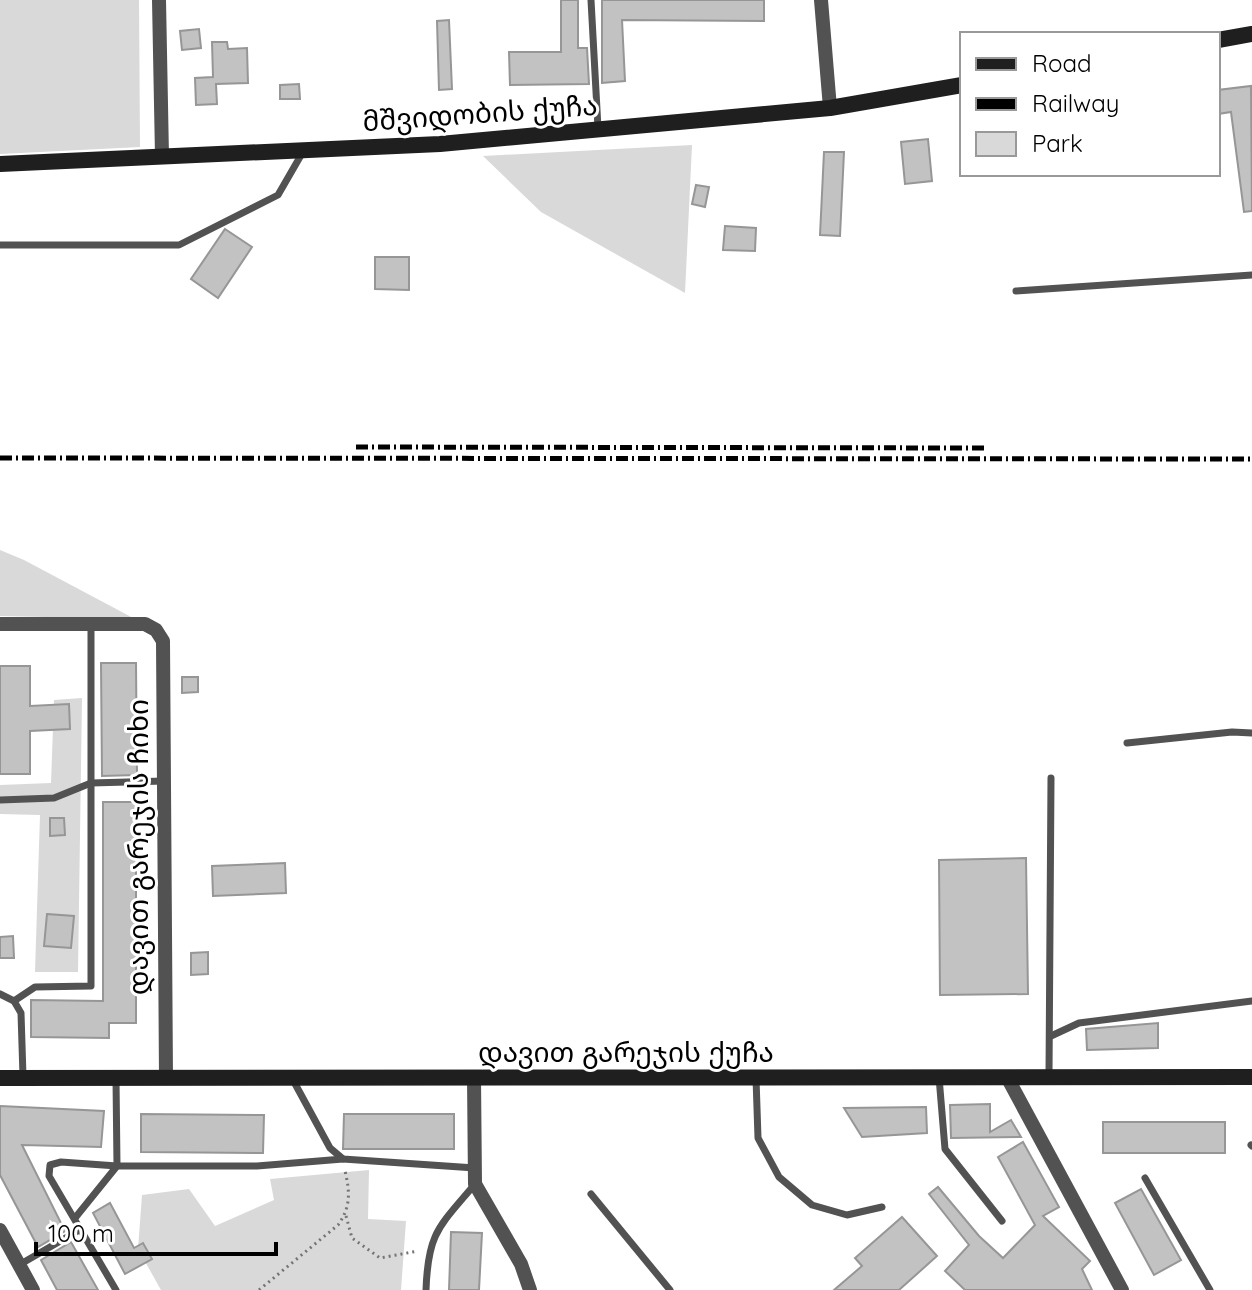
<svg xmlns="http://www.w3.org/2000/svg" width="1252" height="1290" viewBox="0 0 1252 1290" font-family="Quicksand,'Noto Sans Georgian',sans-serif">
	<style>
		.green { fill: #d9d9d9 }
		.building { fill: #c2c2c2; stroke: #969696; stroke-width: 2 }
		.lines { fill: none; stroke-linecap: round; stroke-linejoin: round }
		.path { stroke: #747474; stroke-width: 3; stroke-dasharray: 2 4; stroke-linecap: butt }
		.service { stroke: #525252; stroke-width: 7 }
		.minor { stroke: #525252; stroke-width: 14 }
		.secondary { stroke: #1f1f1f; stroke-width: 16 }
		.rail { stroke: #000; stroke-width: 5; stroke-dasharray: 12 4 2 4; stroke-linecap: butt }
		.labels { text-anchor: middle; stroke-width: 6; stroke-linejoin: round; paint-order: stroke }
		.street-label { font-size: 28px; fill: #000; stroke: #fff }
	</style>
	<rect width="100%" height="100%" fill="#fff"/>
	<!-- green -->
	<g class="green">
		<polygon points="0,0 139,0 140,147 0,154"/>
		<polygon points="692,145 685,293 541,212 483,156"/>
		<polygon points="0,550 24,560 135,619 0,616"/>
		<polygon points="82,698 78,972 35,972 40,815 0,814 0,785 51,783 54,700"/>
		<polygon points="369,1170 368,1219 406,1221 401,1290 161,1290 138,1249 142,1195 189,1189 215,1226 274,1200 270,1179"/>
	</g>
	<!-- building -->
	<g class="building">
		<polygon points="561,0 578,0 578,48 587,48 589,84 510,85 509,52 561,52"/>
		<polygon points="602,0 764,0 764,21 622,20 625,81 602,83"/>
		<polygon points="449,20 452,89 439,90 437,21"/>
		<polygon points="199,29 201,48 182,50 180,31"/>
		<polygon points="212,42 227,42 228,49 247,48 248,83 216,84 217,104 196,105 195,78 213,77"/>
		<polygon points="299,84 300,99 280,99 280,85"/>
		<polygon points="1251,86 1252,211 1244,212 1231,112 1218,114 1218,90"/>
		<polygon points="928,139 932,181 905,184 901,142"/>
		<polygon points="824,152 844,152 840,236 820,235"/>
		<polygon points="696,185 709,187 705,207 692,204"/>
		<polygon points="725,226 756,228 755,251 723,250"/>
		<polygon points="225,229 252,247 218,298 191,279"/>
		<polygon points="375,257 409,257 409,290 375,289"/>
		<polygon points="101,663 136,663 137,775 102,776"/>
		<polygon points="0,666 30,666 30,706 69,704 70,729 30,731 30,774 0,774"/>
		<polygon points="182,677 198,677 198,692 182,693"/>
		<polygon points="103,802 136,802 136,1023 109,1023 109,1038 31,1037 31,1000 103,1001"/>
		<polygon points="50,818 64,818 65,835 50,836"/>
		<polygon points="1026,858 1028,994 940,995 939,860"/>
		<polygon points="285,863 286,893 213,896 212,866"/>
		<polygon points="47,914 74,916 71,948 44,946"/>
		<polygon points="13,936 14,958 0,958 0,937"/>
		<polygon points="208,952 208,974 191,975 191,953"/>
		<polygon points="1158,1023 1158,1048 1087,1050 1086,1029"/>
		<polygon points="990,1104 990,1132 1011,1120 1021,1137 951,1138 950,1105"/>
		<polygon points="0,1106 104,1111 101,1147 22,1145 65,1231 38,1247 0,1175"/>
		<polygon points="926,1107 927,1133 862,1137 844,1108"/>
		<polygon points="141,1114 264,1115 263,1153 141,1152"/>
		<polygon points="344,1114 454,1114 454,1149 343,1149"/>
		<rect x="1103" y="1122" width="122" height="31"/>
		<polygon points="1023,1142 1059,1207 1043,1216 1090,1261 1082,1269 1092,1290 965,1290 945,1271 969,1245 929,1194 938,1187 979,1236 1003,1258 1035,1225 998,1157"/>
		<polygon points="1141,1189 1181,1260 1154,1275 1115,1203"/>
		<polygon points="110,1203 134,1248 143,1243 152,1259 125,1274 93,1213"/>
		<polygon points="902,1217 937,1256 899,1290 834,1290 862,1266 855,1258"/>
		<polygon points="451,1232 482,1233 479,1290 449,1290"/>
		<polygon points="71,1242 98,1290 57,1290 41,1260"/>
	</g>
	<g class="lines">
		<!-- path -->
		<g class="path">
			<polyline points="346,1216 352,1238 380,1258 418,1251"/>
			<path d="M259,1290l79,-65c13,-18 12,-33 7,-54"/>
		</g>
		<!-- service -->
		<g class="service">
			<polyline points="591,0 598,128"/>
			<polyline points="0,245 179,245 278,195 304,150"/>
			<polyline points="1016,291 1252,275"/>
			<polyline points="1127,743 1232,732 1252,733"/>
			<polyline points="0,800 54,798 91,783 164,781"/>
			<polyline points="0,994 14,1001 21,1013 23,1076"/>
			<polyline points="14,1001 35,987 91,986 91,624"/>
			<polyline points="1051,1036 1079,1023 1252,1001"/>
			<polyline points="1049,1075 1051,778"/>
			<polyline points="939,1077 945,1149 1002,1221"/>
			<polyline points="756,1078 758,1138 779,1177 812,1205 847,1215 882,1207"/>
			<polyline points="293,1080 330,1148 343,1159 475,1168"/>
			<polyline points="1251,1145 1252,1146"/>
			<polyline points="1145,1178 1210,1290"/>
			<polyline points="591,1194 670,1290"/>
			<polyline points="75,1218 117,1166 257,1166 343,1159"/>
			<polyline points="19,1265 81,1229"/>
			<polyline points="116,1290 49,1176 50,1165 61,1162 117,1166 116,1079"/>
			<path d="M426,1290c2,-58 13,-63 49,-106"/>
		</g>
		<!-- minor -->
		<g class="minor">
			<polyline points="159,0 162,156"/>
			<polyline points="821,0 830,108"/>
			<polyline points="0,624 145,624 156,630 163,641 166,1078"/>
			<polyline points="1007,1077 1122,1290"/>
			<polyline points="474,1078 475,1184 521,1264 530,1290"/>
			<polyline points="0,1230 33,1290"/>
		</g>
		<!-- secondary -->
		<g class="secondary">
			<polyline points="1218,40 1252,34"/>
			<polyline points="0,164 440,144 830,108 962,85"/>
			<polyline points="0,1078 1252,1077"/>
		</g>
		<!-- rail -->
		<g class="rail">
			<polyline points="356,447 984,448"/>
			<polyline points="0,458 1252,459"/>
		</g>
	</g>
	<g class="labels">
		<!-- street labels -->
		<g class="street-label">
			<text transform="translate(480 113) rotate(-4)" y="10">მშვიდობის ქუჩა</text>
			<text transform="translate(138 847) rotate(-90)" y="10">დავით გარეჯის ჩიხი</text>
			<text x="626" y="1062">დავით გარეჯის ქუჩა</text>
		</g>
	</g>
	<!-- legend -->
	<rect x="960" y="32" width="260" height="144" fill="#ffffff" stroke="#999999" stroke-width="2"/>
	<rect x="976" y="58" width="40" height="12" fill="#1f1f1f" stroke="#999999" stroke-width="2"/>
	<text x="1032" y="72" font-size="24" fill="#000000">Road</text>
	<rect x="976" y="98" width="40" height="12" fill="#000000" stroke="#999999" stroke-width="2"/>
	<text x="1032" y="112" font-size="24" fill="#000000">Railway</text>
	<rect x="976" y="132" width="40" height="24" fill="#d9d9d9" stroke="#999999" stroke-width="2"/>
	<text x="1032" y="152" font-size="24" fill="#000000">Park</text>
	<!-- scale -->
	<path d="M36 1242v12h240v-12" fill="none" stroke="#000000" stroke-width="4"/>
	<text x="48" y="1242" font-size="24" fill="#000000" stroke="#ffffff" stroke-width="6" paint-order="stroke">100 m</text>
</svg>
